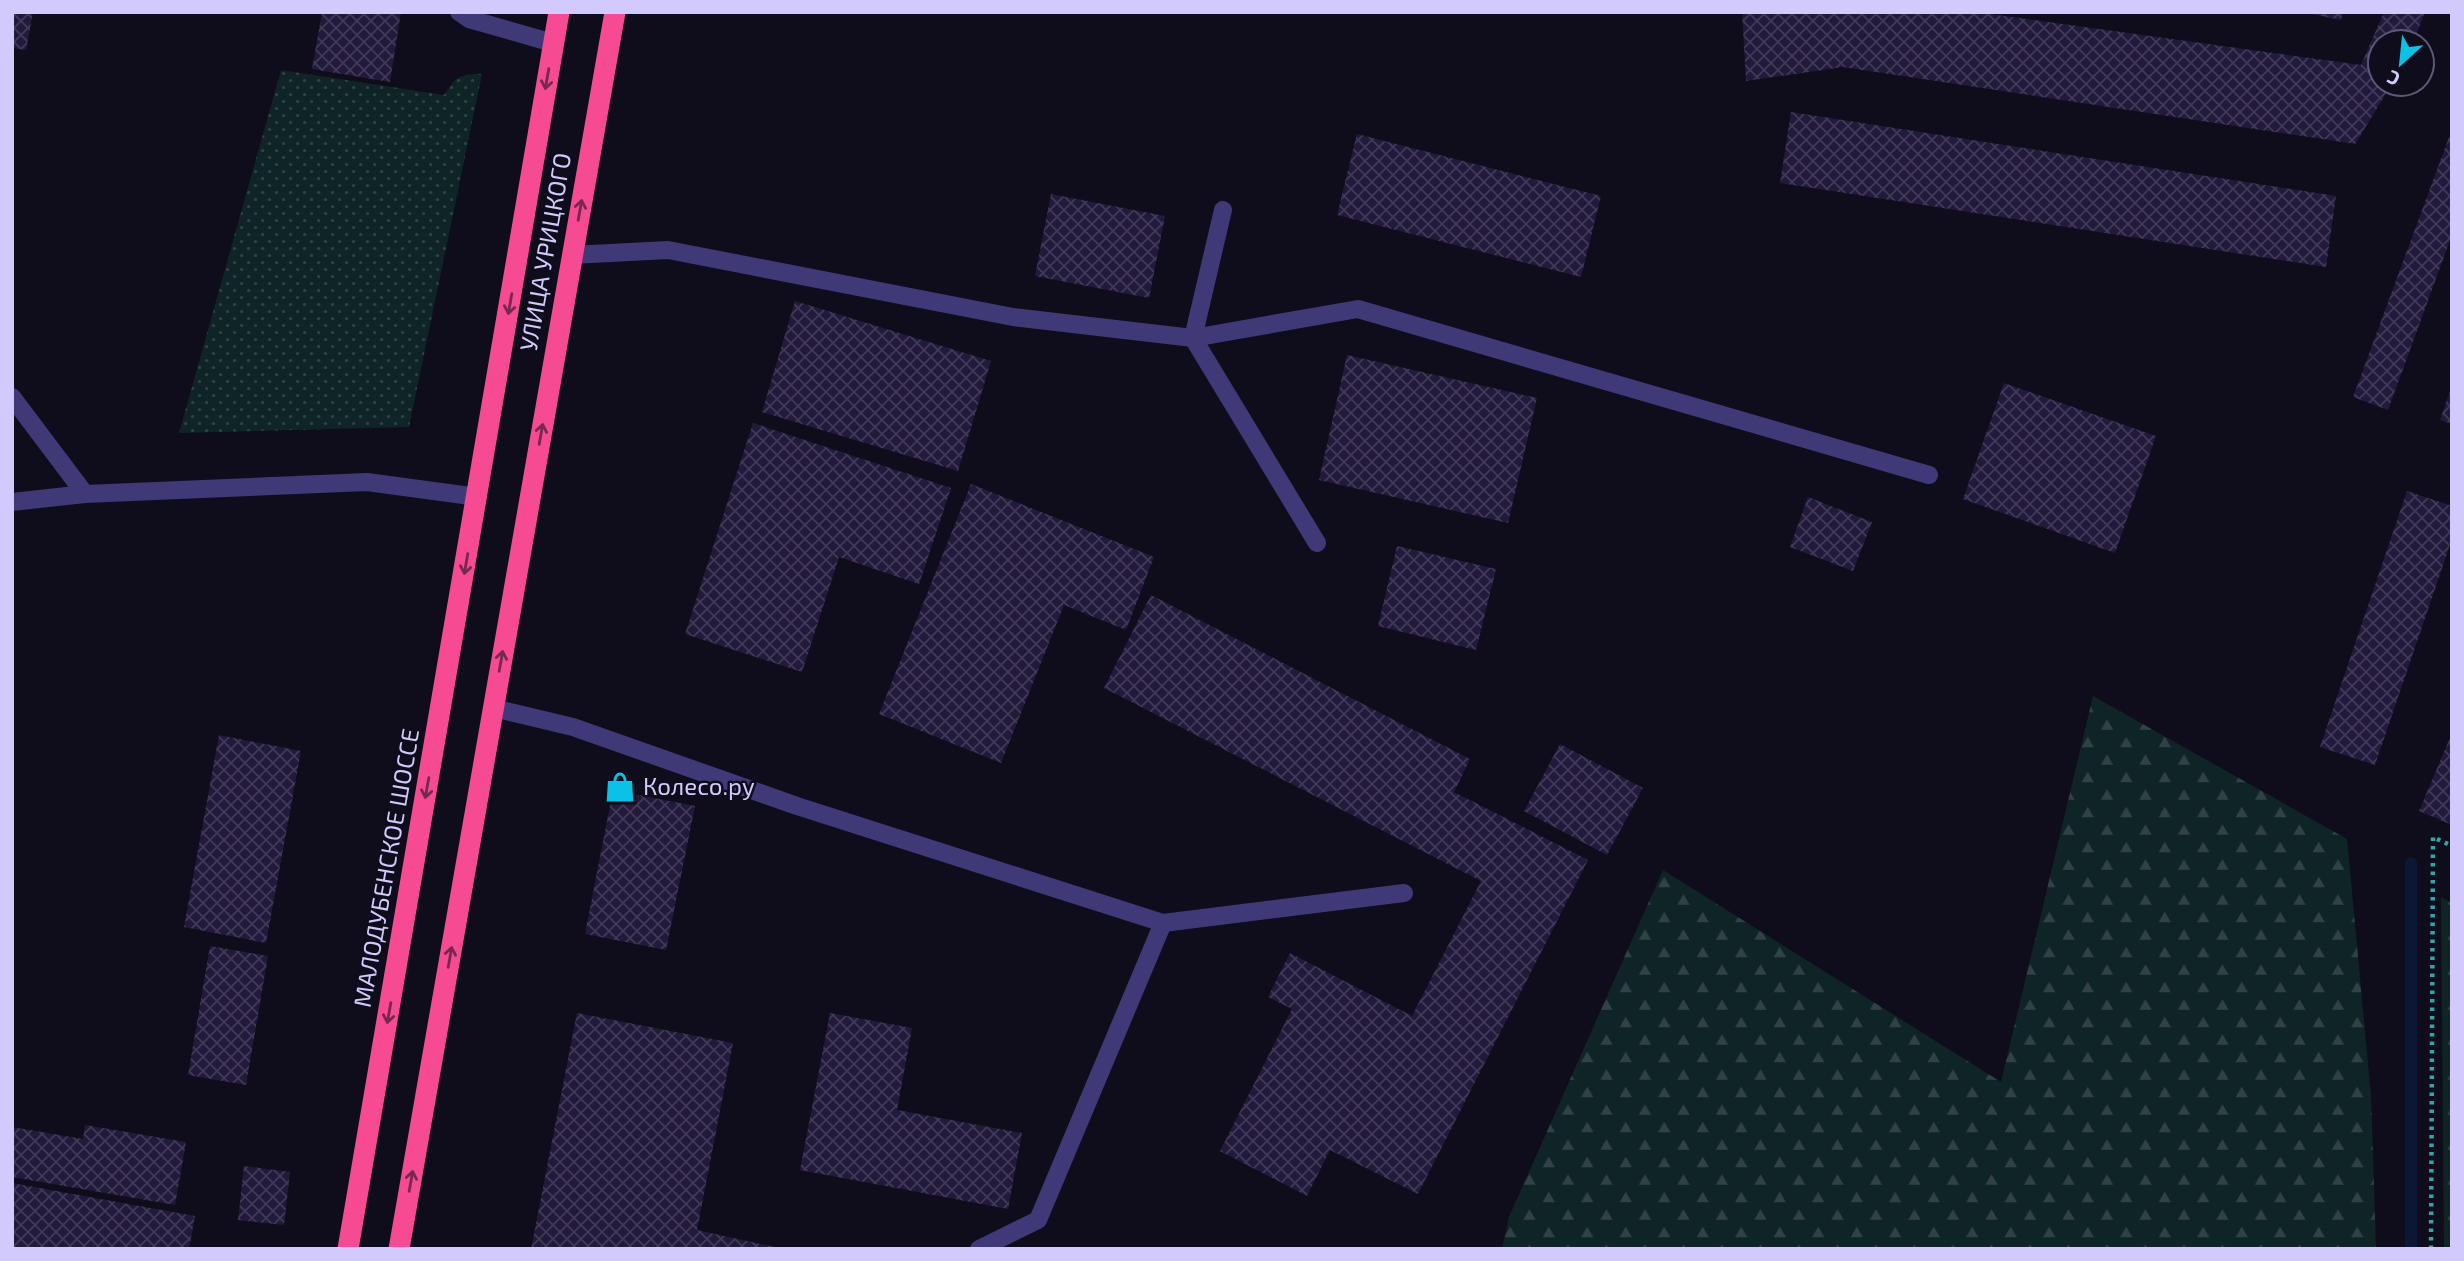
<svg xmlns="http://www.w3.org/2000/svg" width="2464" height="1261" viewBox="0 0 2464 1261" font-family="'Exo 2',sans-serif">
	<style>
		.grass { fill: url(#grass-dots) }
		.forest { fill: url(#forest-firs) }
		.lines { fill: none; stroke-linecap: round; stroke-linejoin: round }
		.stream { stroke: #0a1736; stroke-width: 12 }
		.building { fill: url(#building-cross-hatch) }
		.path { stroke: #32a6a7; stroke-width: 4.5; stroke-dasharray: 3.5 5; stroke-linecap: butt }
		.lane { stroke: #3f3978; stroke-width: 18 }
		.highway { stroke: #f64a92; stroke-width: 21 }
		.oneway { stroke: #772851 }
		.labels { text-anchor: middle; stroke-width: 5; stroke-linejoin: round; paint-order: stroke }
		.street-label { font-size: 24px; fill: #d2c9fc; stroke: #0f0c1b }
		.poi-label { font-size: 24px; fill: #d2c9fc; stroke: #0f0c1b; text-anchor: start }
	</style>
	<defs>
		<pattern id="grass-dots" width="8" height="8" patternUnits="userSpaceOnUse" patternTransform="scale(1.75)"><rect width="8" height="8" fill="#0f2425"/><path d="M2 2h.1M6 6h.1" fill="none" stroke="#314246" stroke-width="1.8" stroke-linecap="round"/></pattern>
		<pattern id="forest-firs" width="22" height="20" patternUnits="userSpaceOnUse" patternTransform="scale(1.75)"><rect width="22" height="20" fill="#0f2425"/><path d="M5 1l3.5 6h-7zM16 11l3.5 6h-7z" fill="#314246"/></pattern>
		<pattern id="building-cross-hatch" width="8" height="8" patternUnits="userSpaceOnUse" patternTransform="scale(1.75)"><rect width="8" height="8" fill="#22193b"/><path d="M0 0l8 8M0 8l8-8" fill="none" stroke="#413958"/></pattern>
	</defs>
	<rect width="100%" height="100%" fill="#0f0c1b"/>
	<!-- grass -->
	<path class="grass" d="M281,70l163,25c12,-19 16,-21 38,-21l-73,353 -230,6z"/>
	<!-- forest -->
	<g class="forest">
		<polygon points="2093,696 2347,839 2371,1096 2376,1249 1502,1249 1509,1217 1663,870 2001,1082"/>
		<polygon points="2441,897 2452,903 2452,1249 2444,1249"/>
	</g>
	<g class="lines">
		<!-- stream -->
		<polyline class="stream" points="2411,863 2411,1249"/>
	</g>
	<!-- building -->
	<g class="building">
		<polygon points="12,12 33,12 26,50 12,48"/>
		<polygon points="322,12 401,12 390,82 312,69"/>
		<polygon points="1742,12 1976,12 2361,65 2384,12 2425,12 2413,42 2380,42 2380,84 2392,84 2355,144 1843,67 1746,81"/>
		<polygon points="2301,12 2343,12 2341,20"/>
		<polygon points="1791,112 2336,196 2326,267 1780,183"/>
		<polygon points="2452,129 2452,235 2388,410 2353,397"/>
		<polygon points="1357,134 1601,196 1581,277 1337,215"/>
		<polygon points="1051,194 1165,216 1149,298 1035,276"/>
		<polygon points="795,301 991,361 958,471 762,412"/>
		<polygon points="1347,355 1537,398 1508,523 1319,480"/>
		<polygon points="2004,383 2156,436 2115,553 1963,499"/>
		<polygon points="2451,388 2452,388 2452,424 2440,420"/>
		<polygon points="753,423 951,488 919,584 839,557 802,672 685,634"/>
		<polygon points="971,484 1154,557 1126,630 1064,605 1001,763 879,714"/>
		<polygon points="2407,491 2452,506 2452,539 2375,765 2320,747"/>
		<polygon points="1808,497 1872,522 1853,571 1790,547"/>
		<polygon points="1397,546 1496,569 1476,650 1378,626"/>
		<polygon points="1151,595 1470,759 1454,792 1588,860 1418,1194 1330,1150 1307,1196 1220,1151 1292,1009 1268,997 1290,953 1412,1016 1481,881 1104,688"/>
		<polygon points="2452,733 2452,825 2419,811"/>
		<polygon points="219,735 301,751 266,943 184,927"/>
		<polygon points="1560,744 1643,788 1607,855 1524,811"/>
		<polygon points="613,790 695,806 666,950 585,934"/>
		<polygon points="210,946 268,956 246,1085 188,1075"/>
		<polygon points="577,1013 733,1043 697,1230 784,1249 531,1249"/>
		<polygon points="830,1013 912,1028 897,1110 1022,1133 1008,1209 800,1170"/>
		<polygon points="85,1125 186,1142 175,1205 12,1177 12,1127 83,1139"/>
		<polygon points="244,1166 290,1172 284,1225 238,1220"/>
		<polygon points="12,1183 195,1216 189,1249 12,1249"/>
	</g>
	<g class="lines">
		<!-- path -->
		<polyline class="path" points="2431,1249 2433,837 2452,846"/>
		<!-- lane -->
		<g class="lane">
			<polyline points="459,12 469,19 553,43"/>
			<polyline points="1223,210 1193,338 1317,543"/>
			<polyline points="572,255 668,250 1013,317 1193,338 1358,309 1929,475"/>
			<polyline points="12,397 85,494"/>
			<polyline points="12,502 85,494 367,482 478,497"/>
			<polyline points="493,708 573,727 797,806 1163,923 1404,893"/>
			<polyline points="979,1249 1038,1220 1163,923"/>
		</g>
		<!-- highway -->
		<g class="highway">
			<polyline points="348,1249 559,12"/>
			<polyline points="399,1249 615,12"/>
		</g>
	</g>
	<!-- one-way arrows -->
	<defs><path id="oneway-shaft" d="M-6 0H5M1.5-3L5.5 0L1.5 3" fill="none" stroke-width="1.6" stroke-linecap="round" stroke-linejoin="round" transform="scale(1.75)"/></defs>
	<g class="oneway">
		<use href="#oneway-shaft" transform="translate(547 79) rotate(100)"/>
		<use href="#oneway-shaft" transform="translate(580 210) rotate(-80)"/>
		<use href="#oneway-shaft" transform="translate(510 304) rotate(100)"/>
		<use href="#oneway-shaft" transform="translate(541 434) rotate(-80)"/>
		<use href="#oneway-shaft" transform="translate(466 564) rotate(100)"/>
		<use href="#oneway-shaft" transform="translate(501 661) rotate(-80)"/>
		<use href="#oneway-shaft" transform="translate(427 788) rotate(100)"/>
		<use href="#oneway-shaft" transform="translate(450 957) rotate(-80)"/>
		<use href="#oneway-shaft" transform="translate(389 1013) rotate(100)"/>
		<use href="#oneway-shaft" transform="translate(411 1181) rotate(-80)"/>
	</g>
	<!-- icons -->
	<defs>
		<g id="shop-bare" transform="scale(2.415)"><path d="M-5-2.5h2.3a2.7 3.5 0 0 1 5.4 0H5L5.5 6h-11ZM-1.5-2.5h3a1.5 2.3 0 0 0-3 0Z" fill="#0bc2e6" stroke="#0f0c1b" stroke-width="2.5" paint-order="stroke"/></g>
	</defs>
	<g fill-rule="evenodd">
		<use href="#shop-bare" x="620" y="787"/>
	</g>
	<g class="labels">
		<!-- street labels -->
		<g class="street-label">
			<text transform="translate(546 252) rotate(-80)" y="8">УЛИЦА УРИЦКОГО</text>
			<text transform="translate(387 868) rotate(-80)" y="8">МАЛОДУБЕНСКОЕ ШОССЕ</text>
		</g>
		<!-- poi labels -->
		<g class="poi-label">
			<text x="643" y="795">Колесо.ру</text>
		</g>
	</g>
	<!-- border -->
	<rect width="2464" height="1261" fill="none" stroke="#d2c9fc" stroke-width="28"/>
	<!-- north arrow -->
	<g transform="translate(2401 63) rotate(207)"><circle r="33" fill="#0f0c1b" stroke="#5d5875" stroke-width="2"/>
	<path d="M0-5L12 26L0 18L-12 26Z" fill="#0bc2e6"/>
	<text y="-10" font-size="19" font-weight="bold" text-anchor="middle" fill="#d2c9fc">С</text>
	</g>
</svg>
